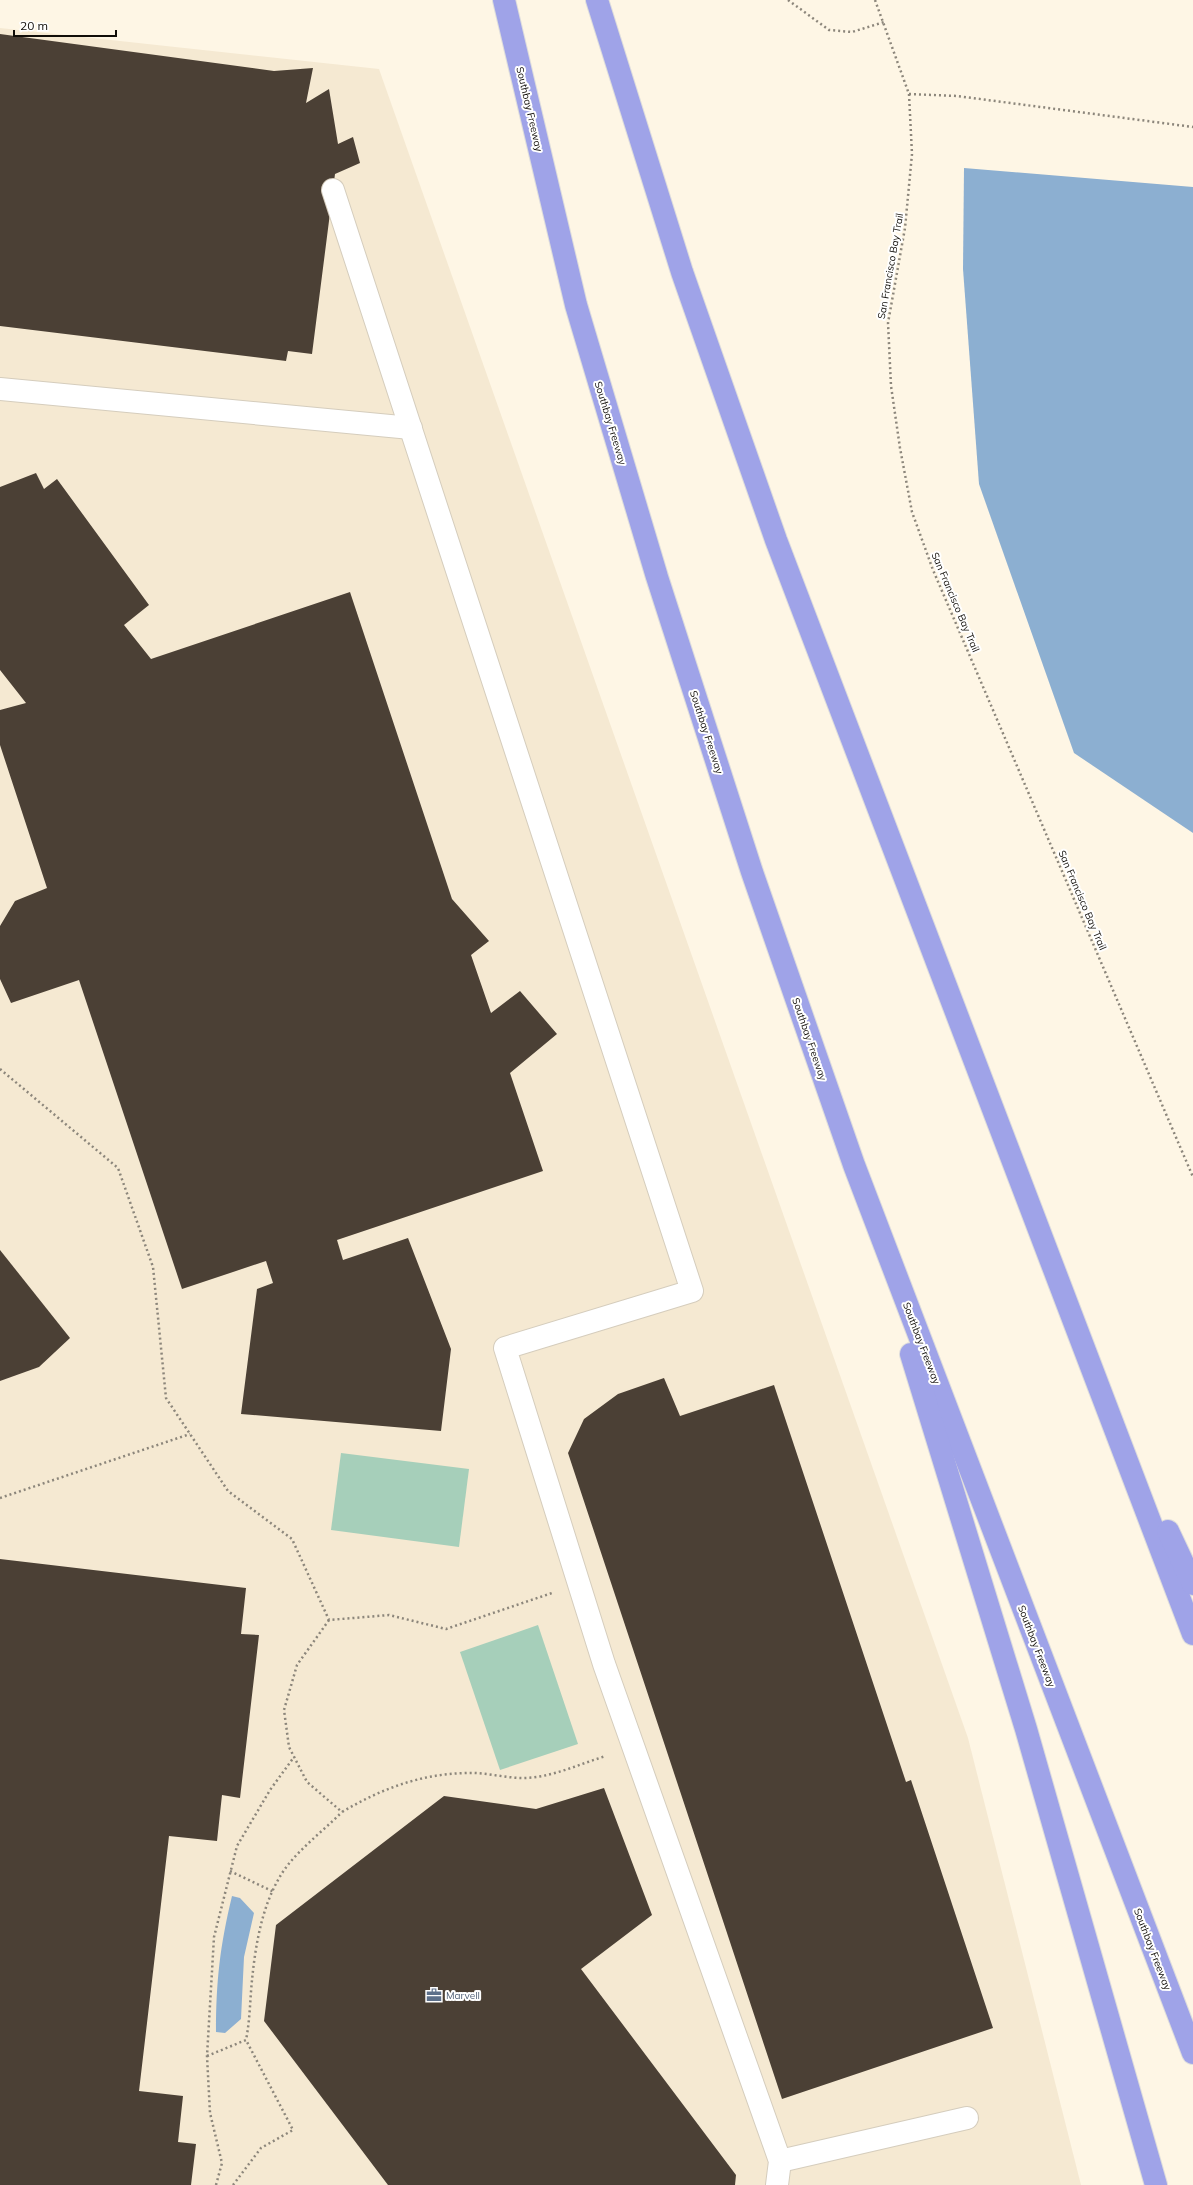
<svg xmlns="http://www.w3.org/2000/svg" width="1193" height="2185" viewBox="0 0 1193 2185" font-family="Mulish,sans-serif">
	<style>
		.built { fill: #f5e9d2 }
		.green { fill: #a6cfba }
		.water { fill: #8cafd1 }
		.building { fill: #4b4035 }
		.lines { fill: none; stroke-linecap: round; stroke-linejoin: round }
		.minor-casing { stroke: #d5cdbd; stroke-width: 24 }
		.highway-casing { stroke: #dedddc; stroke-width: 24 }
		.path { stroke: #8c867b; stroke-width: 2.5; stroke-dasharray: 2 3; stroke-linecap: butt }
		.minor { stroke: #fff; stroke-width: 22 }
		.highway { stroke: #9fa3e8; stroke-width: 22 }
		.labels { text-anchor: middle; stroke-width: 4; stroke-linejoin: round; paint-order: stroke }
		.street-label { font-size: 10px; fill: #100d08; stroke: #fff }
		.service-label { font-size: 10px; fill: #4e5e75; stroke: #fff; text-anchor: start }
	</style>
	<rect width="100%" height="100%" fill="#fef6e5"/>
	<!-- built -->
	<polygon class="built" points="0,28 379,69 968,1738 1081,2185 0,2185"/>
	<!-- green -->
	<g class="green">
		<polygon points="341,1453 469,1469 459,1547 331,1530"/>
		<polygon points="538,1625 578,1744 500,1770 460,1652"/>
	</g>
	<!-- water -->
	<g class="water">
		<polygon points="964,168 1193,187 1193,833 1074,753 979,484 963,269"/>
		<path d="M232,1896l8,2 14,15 -10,44 -3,62 -16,14 -9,-1c0,-51 4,-86 16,-136z"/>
	</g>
	<!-- building -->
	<g class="building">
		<polygon points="0,34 274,71 313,68 306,103 329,89 338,144 353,137 360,163 335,174 312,354 288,351 286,361 0,326"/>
		<polygon points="36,473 44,489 57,479 149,605 124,625 151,659 350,592 452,899 489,941 471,955 491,1013 520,991 557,1034 510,1073 543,1171 337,1240 343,1260 408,1238 451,1349 441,1431 241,1414 257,1289 273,1283 266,1261 182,1289 79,980 11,1003 0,979 0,926 15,901 47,888 0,745 0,710 26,703 0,670 0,487"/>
		<polygon points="0,1250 70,1338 39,1367 0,1381"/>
		<polygon points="664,1378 680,1416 774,1385 906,1782 911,1780 993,2028 782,2099 568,1453 584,1419 618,1394"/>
		<polygon points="0,1559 246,1588 241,1634 259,1635 240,1798 222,1795 217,1841 169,1836 139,2091 183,2096 178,2142 196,2144 191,2185 0,2185"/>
		<polygon points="604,1788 652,1915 581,1969 736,2175 735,2185 388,2185 264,2021 276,1925 444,1796 536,1809"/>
	</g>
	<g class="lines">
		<!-- minor casing -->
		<g class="minor-casing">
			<g id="minor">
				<polyline points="333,190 692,1291 505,1348 604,1664 780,2161 777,2185"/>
				<polyline points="0,389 411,428"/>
				<polyline points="780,2161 967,2118"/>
			</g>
		</g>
		<!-- highway casing -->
		<g class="highway-casing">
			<g id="highway">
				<polyline points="504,0 576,305 657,577 752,872 854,1165 1193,2053"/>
				<polyline points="597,0 682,272 776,540 1193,1634"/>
				<polyline points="911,1354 1026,1729 1156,2185"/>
				<polyline points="1168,1531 1193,1584"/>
			</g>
		</g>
		<!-- path -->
		<g class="path">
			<polyline points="788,0 829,30 852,32 884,22"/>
			<polyline points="875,0 909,94 912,154 905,228 888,323 891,386 900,448 912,512 933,570 1193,1177"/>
			<polyline points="909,94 957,96 1193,127"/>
			<polyline points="0,1069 118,1168 153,1267 166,1398 228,1491 292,1539 329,1620 389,1615 446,1629 552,1593"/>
			<polyline points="0,1498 190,1434"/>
			<path d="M329,1620l-32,45 -13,45 5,37 18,35 35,30c39,-23 78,-38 124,-39 19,-1 38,5 57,5 28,0 56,-14 83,-22"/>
			<polyline points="230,1871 274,1892"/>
			<path d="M207,2056l39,-16c4,-20 4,-40 6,-60 4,-40 12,-88 40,-120 15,-17 34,-32 50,-48"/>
			<polyline points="216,2185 222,2163 210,2113 207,2056 214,1937 237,1846 270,1790 294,1757"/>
			<polyline points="233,2185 261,2148 293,2130 246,2040"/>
		</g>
		<!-- minor -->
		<use href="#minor" class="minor"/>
		<!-- highway -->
		<use href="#highway" class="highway"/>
	</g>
	<!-- icons -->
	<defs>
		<g id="office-bare" transform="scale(1.2)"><path d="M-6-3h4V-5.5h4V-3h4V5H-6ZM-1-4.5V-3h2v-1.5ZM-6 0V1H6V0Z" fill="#5c6f8a" stroke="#fff" stroke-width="2.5" paint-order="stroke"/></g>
	</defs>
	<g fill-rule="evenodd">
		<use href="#office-bare" x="434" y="1995"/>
	</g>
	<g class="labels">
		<!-- street labels -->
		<g class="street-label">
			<text transform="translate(530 109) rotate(77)" y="4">Southbay Freeway</text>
			<text transform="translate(890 266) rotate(-80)" y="4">San Francisco Bay Trail</text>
			<text transform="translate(611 423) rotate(73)" y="4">Southbay Freeway</text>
			<text transform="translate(956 602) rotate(67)" y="4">San Francisco Bay Trail</text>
			<text transform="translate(707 732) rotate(72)" y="4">Southbay Freeway</text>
			<text transform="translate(1083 900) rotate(67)" y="4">San Francisco Bay Trail</text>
			<text transform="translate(810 1039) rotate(71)" y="4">Southbay Freeway</text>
			<text transform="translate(922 1343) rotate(69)" y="4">Southbay Freeway</text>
			<text transform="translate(1037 1646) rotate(69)" y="4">Southbay Freeway</text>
			<text transform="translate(1153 1949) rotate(69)" y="4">Southbay Freeway</text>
		</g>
		<!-- service labels -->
		<g class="service-label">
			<text x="446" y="1999">Marvell</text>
		</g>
	</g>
	<!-- scale -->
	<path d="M14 30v6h102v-6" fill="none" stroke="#100d08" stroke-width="2"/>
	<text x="20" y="30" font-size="12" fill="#100d08" stroke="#ffffff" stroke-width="3" paint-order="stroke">20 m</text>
</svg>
